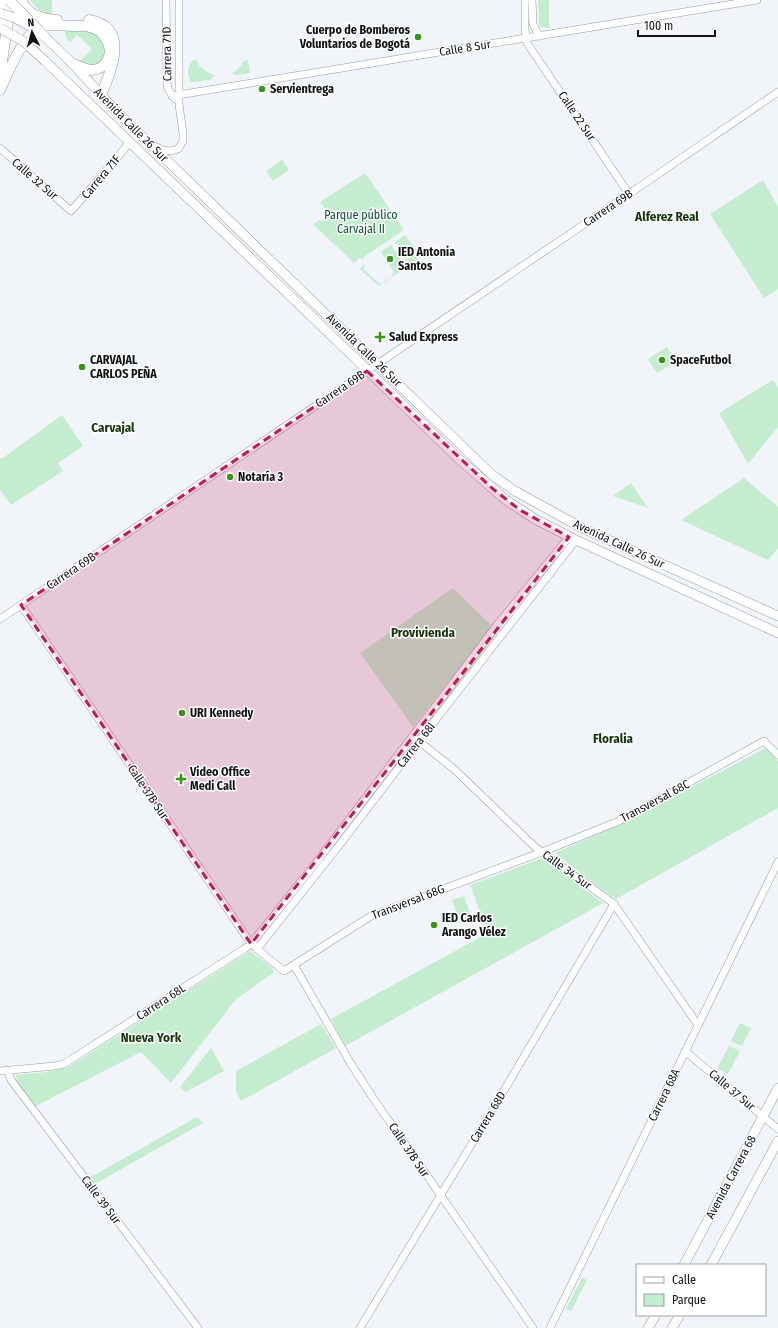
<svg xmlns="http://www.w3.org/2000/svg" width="778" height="1328" viewBox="0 0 778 1328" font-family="'Fira Sans Condensed',sans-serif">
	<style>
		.green { fill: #c4ecce }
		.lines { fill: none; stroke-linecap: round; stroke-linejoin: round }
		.minor-casing { stroke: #96999d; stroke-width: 8 }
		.major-casing { stroke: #96999d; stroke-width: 10 }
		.highway-casing { stroke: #96999d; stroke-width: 11 }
		.minor { stroke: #fff; stroke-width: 7 }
		.major { stroke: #fff; stroke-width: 9 }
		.highway { stroke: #fff; stroke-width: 10 }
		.major-bridge-casing { stroke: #96999d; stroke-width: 10; stroke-linecap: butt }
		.highway-bridge-casing { stroke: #96999d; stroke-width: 11; stroke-linecap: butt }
		.major-bridge { stroke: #fff; stroke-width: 9 }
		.highway-bridge { stroke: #fff; stroke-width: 10 }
		.marked { fill: #c2185b; fill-opacity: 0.2; stroke: #c2185b; stroke-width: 3; stroke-dasharray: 8 5; stroke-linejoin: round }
		.poi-dot { fill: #399614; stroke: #fff; stroke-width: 1.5 }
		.labels { text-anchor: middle; stroke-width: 3; stroke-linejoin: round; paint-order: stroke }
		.poi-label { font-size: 12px; font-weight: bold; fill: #121315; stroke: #fff; text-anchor: start }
		.street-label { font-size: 12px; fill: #121315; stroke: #fff }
		.park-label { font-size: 12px; fill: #08572d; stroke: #fff }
		.neighbourhood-label { font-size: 13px; font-weight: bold; fill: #14360a; stroke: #fff }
	</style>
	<rect width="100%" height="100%" fill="#f1f4f8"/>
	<!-- green -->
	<g class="green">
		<path d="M30,0h22v14c-10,-1 -16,-6 -22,-14z"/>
		<polygon points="538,0 549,0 549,28 540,27 539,24"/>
		<path d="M84,28l19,9 3,19 -11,10 -17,-3 14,-14 -15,-14 -7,7c-4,-4 -5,-6 -5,-12z"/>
		<path d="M194,60h2c4,8 10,13 19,15l-5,5 -17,2h-2c-4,-7 -4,-18 3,-22z"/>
		<polygon points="248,60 250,73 237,75 232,73 238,69 244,61"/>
		<polygon points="282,160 289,170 273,181 266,171"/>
		<polygon points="365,173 404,230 365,256 362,260 359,258 354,263 313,224 320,220 322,222 330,216 320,202"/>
		<polygon points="763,180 778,207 778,289 764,298 710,214"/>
		<polygon points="405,235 422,256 379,286 360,269 364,264 365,266 363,269 380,284 393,276 392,274 394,272 381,252 391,245 405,265 408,263 395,242"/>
		<polygon points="667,347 676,361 657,373 648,359"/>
		<polygon points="773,380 778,388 778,427 748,464 719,413"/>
		<polygon points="62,415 83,446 58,463 63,471 11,505 1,491 0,492 0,458 3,458"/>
		<polygon points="744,478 778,507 778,548 768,560 681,520"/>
		<polygon points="631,483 648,508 613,496"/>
		<polygon points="453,588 492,626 413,727 360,653"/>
		<polygon points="495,632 497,634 425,728 423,726"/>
		<polygon points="766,748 778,761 778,808 616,899 594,884 555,853 614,827"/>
		<polygon points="543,858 603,903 345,1046 331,1019 488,933 470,885"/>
		<polygon points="464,896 471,916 459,920 452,900"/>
		<polygon points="250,951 273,968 273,973 236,999 171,1083 141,1052 34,1107 17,1082 16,1075 46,1072 67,1068"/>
		<polygon points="740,1023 751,1028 742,1046 731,1041"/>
		<polygon points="321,1024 336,1048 241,1101 236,1091 236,1071"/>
		<polygon points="729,1046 740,1051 728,1074 717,1069"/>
		<polygon points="211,1048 224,1071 186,1092 180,1087"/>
		<polygon points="197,1117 203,1123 93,1185 89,1178"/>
		<polygon points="582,1278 587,1280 571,1311 566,1309"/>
	</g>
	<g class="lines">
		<!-- minor casing -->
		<g class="minor-casing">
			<g id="minor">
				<polyline points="166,0 167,83 168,89 175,99"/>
				<polyline points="525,0 525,29 527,43 629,194"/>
				<polyline points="532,0 533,24 539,36"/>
				<polyline points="172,96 757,0"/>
				<polyline points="154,146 163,150 171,151 178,149 183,141 183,134 179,104 179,0"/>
				<polyline points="0,148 71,211 100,178 130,142"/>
				<polyline points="21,605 162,812 247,938 257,949 284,971 371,916 542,852 619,821 764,741 778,755"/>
				<polyline points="0,619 629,194 778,92"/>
				<polyline points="416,739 454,769 535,847 614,904 698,1025"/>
				<polyline points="257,949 341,843 419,741 576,540"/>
				<polyline points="294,965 351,1064 373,1098 533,1328"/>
				<polyline points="685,1051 778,1129"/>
				<polyline points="7,1070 11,1080 198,1328"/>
				<polyline points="0,1071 55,1066 64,1064 244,949 251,944 319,859 497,625 569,537"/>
				<polyline points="360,1328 496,1104 614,904"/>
				<polyline points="550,1328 778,862"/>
			</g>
		</g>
		<!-- major casing -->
		<g class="major-casing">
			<g id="major">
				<polyline points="43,35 72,63 113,108 150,144 491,474 515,491 584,529 778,616"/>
				<polyline points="45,61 358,361 460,460 506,500 535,519 576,540 778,633"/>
				<polyline points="684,1265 778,1088"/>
				<polyline points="711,1265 778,1141"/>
				<polyline points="648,1328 656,1315"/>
				<polyline points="672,1328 680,1315"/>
			</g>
		</g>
		<!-- highway casing -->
		<g class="highway-casing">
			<g id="highway">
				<path d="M21,0c7,15 20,19 36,20"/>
				<path d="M89,20c41,7 23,50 12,75"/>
				<polyline points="0,26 4,0"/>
				<polyline points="0,75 11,0"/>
				<path d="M0,90c6,-14 25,-58 40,-63 11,-4 25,-1 36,-1 13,-1 25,2 31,15 7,12 0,28 -15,29 -7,0 -14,-4 -20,-7"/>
			</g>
		</g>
		<!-- minor -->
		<use href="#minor" class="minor"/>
		<!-- major -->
		<use href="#major" class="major"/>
		<!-- highway -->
		<use href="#highway" class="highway"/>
		<!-- major-bridge casing -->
		<g class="major-bridge-casing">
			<g id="major-bridge">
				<polyline points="0,13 15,18 32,27"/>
				<polyline points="0,28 23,41 45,61"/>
			</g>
		</g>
		<!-- highway-bridge casing -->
		<g class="highway-bridge-casing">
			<polyline id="highway-bridge" points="9,0 43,35"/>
		</g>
		<!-- major-bridge -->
		<use href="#major-bridge" class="major-bridge"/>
		<!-- highway-bridge -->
		<use href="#highway-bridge" class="highway-bridge"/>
	</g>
	<!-- marked area -->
	<path class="marked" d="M367,371l126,118 27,21 49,27 -318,407 -230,-339z"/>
	<!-- markers -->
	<g class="poi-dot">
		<circle cx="418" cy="37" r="4"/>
		<circle cx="262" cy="89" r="4"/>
		<circle cx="390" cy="259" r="4"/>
		<path d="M378 331h4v4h4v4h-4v4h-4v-4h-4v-4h4z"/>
		<circle cx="662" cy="360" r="4"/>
		<circle cx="82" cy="367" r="4"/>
		<circle cx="230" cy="477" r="4"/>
		<circle cx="182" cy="713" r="4"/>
		<path d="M179 773h4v4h4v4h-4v4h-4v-4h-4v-4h4z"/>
		<circle cx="434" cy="925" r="4"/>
	</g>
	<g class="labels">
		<!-- poi labels -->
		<g class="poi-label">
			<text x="410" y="34" text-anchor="end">Cuerpo de Bomberos<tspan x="410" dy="14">Voluntarios de Bogotá</tspan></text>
			<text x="270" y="93">Servientrega</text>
			<text x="398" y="256">IED Antonia<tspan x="398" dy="14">Santos</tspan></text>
			<text x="389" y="341">Salud Express</text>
			<text x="90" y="364">CARVAJAL<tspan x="90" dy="14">CARLOS PEÑA</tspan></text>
			<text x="670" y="364">SpaceFutbol</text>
			<text x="238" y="481">Notaría 3</text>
			<text x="190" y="717">URI Kennedy</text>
			<text x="190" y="776">Video Office<tspan x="190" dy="14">Medi Call</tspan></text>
			<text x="442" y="922">IED Carlos<tspan x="442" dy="14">Arango Vélez</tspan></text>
		</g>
		<!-- street labels -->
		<g class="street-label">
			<text transform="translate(465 48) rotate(-9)" y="4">Calle 8 Sur</text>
			<text transform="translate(167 54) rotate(-91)" y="4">Carrera 71D</text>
			<text transform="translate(577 116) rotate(56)" y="4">Calle 22 Sur</text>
			<text transform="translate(131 125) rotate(45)" y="4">Avenida Calle 26 Sur</text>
			<text transform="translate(101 177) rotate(-50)" y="4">Carrera 71F</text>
			<text transform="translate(35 179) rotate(41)" y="4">Calle 32 Sur</text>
			<text transform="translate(608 208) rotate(-34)" y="4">Carrera 69B</text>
			<text transform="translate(364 350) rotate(44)" y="4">Avenida Calle 26 Sur</text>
			<text transform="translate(340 389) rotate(-34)" y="4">Carrera 69B</text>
			<text transform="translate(619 544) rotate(25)" y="4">Avenida Calle 26 Sur</text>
			<text transform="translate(71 571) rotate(-34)" y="4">Carrera 69B</text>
			<text transform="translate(416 745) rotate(-52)" y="4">Carrera 68I</text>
			<text transform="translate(148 792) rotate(56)" y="4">Calle 37B Sur</text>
			<text transform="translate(655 801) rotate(-28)" y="4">Transversal 68C</text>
			<text transform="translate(567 870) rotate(36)" y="4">Calle 34 Sur</text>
			<text transform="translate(408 902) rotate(-21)" y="4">Transversal 68G</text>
			<text transform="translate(161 1002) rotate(-33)" y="4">Carrera 68L</text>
			<text transform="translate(732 1090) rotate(40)" y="4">Calle 37 Sur</text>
			<text transform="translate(664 1095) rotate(-64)" y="4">Carrera 68A</text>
			<text transform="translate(488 1117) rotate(-59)" y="4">Carrera 68D</text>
			<text transform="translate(409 1150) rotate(56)" y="4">Calle 37B Sur</text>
			<text transform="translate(731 1177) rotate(-62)" y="4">Avenida Carrera 68</text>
			<text transform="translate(101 1200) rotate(53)" y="4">Calle 39 Sur</text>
		</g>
		<!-- park labels -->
		<g class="park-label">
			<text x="361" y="219">Parque público<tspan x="361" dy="14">Carvajal II</tspan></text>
		</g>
		<!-- neighbourhood labels -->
		<g class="neighbourhood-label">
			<text x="667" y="221">Alferez Real</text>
			<text x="113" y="432">Carvajal</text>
			<text x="423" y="637">Provivienda</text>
			<text x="613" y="743">Floralia</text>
			<text x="151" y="1042">Nueva York</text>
		</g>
	</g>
	<!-- legend -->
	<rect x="636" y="1264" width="130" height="52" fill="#ffffff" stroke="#a0a1a1"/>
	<rect x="644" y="1277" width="20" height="6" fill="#ffffff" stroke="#a0a1a1"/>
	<text x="672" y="1284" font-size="12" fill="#121315">Calle</text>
	<rect x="644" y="1294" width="20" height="12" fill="#c4ecce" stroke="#a0a1a1"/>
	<text x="672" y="1304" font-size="12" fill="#121315">Parque</text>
	<!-- north arrow -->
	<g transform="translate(32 32) rotate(354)" stroke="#ffffff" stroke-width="3" paint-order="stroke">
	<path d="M0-3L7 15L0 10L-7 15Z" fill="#121315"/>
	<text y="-6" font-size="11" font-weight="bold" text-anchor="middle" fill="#121315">N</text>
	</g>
	<!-- scale -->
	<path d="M638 30v6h77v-6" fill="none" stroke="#121315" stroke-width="2"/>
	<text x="644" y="30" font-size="12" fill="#121315" stroke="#ffffff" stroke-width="3" paint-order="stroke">100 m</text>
</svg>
